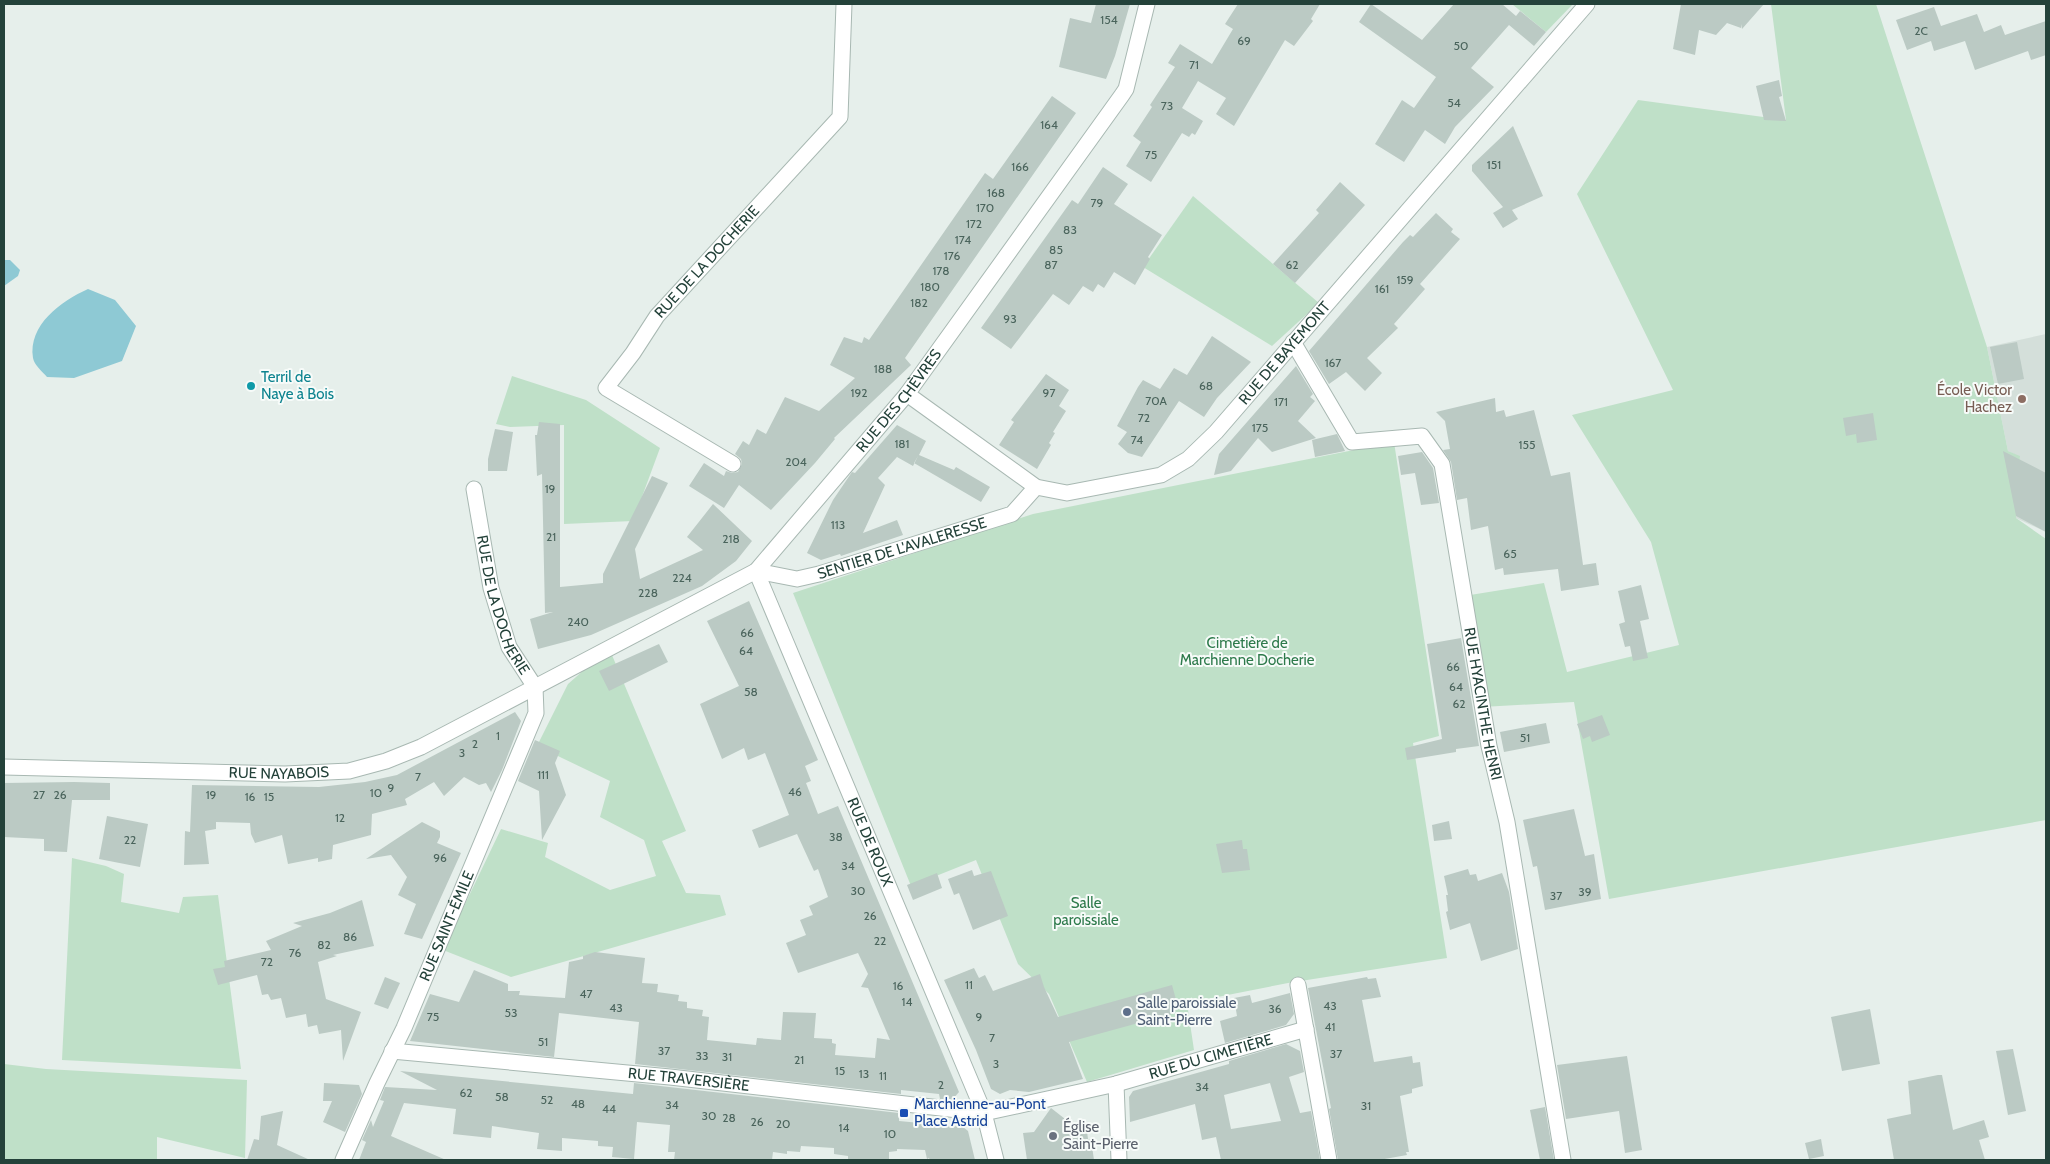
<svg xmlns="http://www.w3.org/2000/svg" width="2050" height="1164" viewBox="0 0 2050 1164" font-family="Cabin,sans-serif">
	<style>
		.built { fill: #d4dfda }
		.green { fill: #bfe0c8 }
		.water { fill: #8ec9d4 }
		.building { fill: #bbcac4; fill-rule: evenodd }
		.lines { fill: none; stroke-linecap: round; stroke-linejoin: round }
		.minor-casing { stroke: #a8b8b2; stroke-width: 17 }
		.minor { stroke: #fff; stroke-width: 15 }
		.culture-dot { fill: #0f9aa8; stroke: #f7fbf9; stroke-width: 2 }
		.education-dot { fill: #8d6e63; stroke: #f7fbf9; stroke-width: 2 }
		.service-dot { fill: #5c6f8a; stroke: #f7fbf9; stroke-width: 2 }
		.transit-dot { fill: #1a4fb4; stroke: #f7fbf9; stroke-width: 2 }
		.worship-dot { fill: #6b7280; stroke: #f7fbf9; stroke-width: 2 }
		.labels { text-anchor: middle; stroke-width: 4; stroke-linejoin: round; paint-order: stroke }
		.number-label { font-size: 12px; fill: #4a645c }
		.street-label { font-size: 15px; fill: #24423a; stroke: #f7fbf9 }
		.culture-label { font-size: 15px; fill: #0d838f; stroke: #f7fbf9; text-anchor: start }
		.education-label { font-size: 15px; fill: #785e54; stroke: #f7fbf9; text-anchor: end }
		.park-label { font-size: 15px; fill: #2d7a4b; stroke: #f7fbf9 }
		.service-label { font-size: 15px; fill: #4e5e75; stroke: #f7fbf9; text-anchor: start }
		.transit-label { font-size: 15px; fill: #164399; stroke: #f7fbf9; text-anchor: start }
		.worship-label { font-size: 15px; fill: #5b616d; stroke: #f7fbf9; text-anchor: start }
	</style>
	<rect width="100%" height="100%" fill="#e6efeb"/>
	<!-- built -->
	<polygon class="built" points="2046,334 2046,532 2016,518 2020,457 2008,451 1987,347"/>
	<!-- green -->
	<g class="green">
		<polygon points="1512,4 1573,4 1546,32"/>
		<polygon points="1771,4 1876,4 1987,347 2008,451 2020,456 2016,518 2046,539 2046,820 1609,899 1574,702 1482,707 1464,596 1544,583 1567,672 1679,645 1651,542 1572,415 1673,390 1577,194 1638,100 1786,120"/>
		<polygon points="1193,196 1319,303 1272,346 1143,267"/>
		<polygon points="512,376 586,400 660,448 633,521 564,524 564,425 510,427 496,424"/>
		<polygon points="1394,442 1439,736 1413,743 1447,958 1288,983 1187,1003 1194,1050 1087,1082 1049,994 1018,964 976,860 911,886 793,593 1033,514"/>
		<polygon points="609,648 686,831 662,841 686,893 720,895 726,915 511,977 443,950 501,829 548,843 545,857 610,890 656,876 644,840 600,817 610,781 537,746 568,684"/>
		<polygon points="72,858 106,866 124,874 121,902 179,913 183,897 218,895 241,1069 62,1060"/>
		<polygon points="4,1064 46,1069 247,1080 245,1158 157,1137 157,1160 4,1160"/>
	</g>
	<!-- water -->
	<g class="water">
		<polygon points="4,260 10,260 20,270 18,276 4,286"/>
		<path d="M88,289l27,11 21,26 -14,35 -48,17 -27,-1c-4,-5 -13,-12 -14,-19 -5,-33 28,-57 55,-69z"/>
	</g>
	<!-- building -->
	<g class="building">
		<polygon points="1096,4 1130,4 1115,56 1106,79 1059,67 1070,18 1091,23"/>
		<polygon points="1238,4 1320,4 1311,19 1313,21 1294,46 1285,40 1234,126 1216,114 1226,98 1198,81 1182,108 1203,121 1195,135 1192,133 1189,137 1182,133 1151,182 1126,166 1141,142 1133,136 1152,107 1150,105 1175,67 1168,63 1180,44 1212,64 1233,29 1225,24"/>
		<polygon points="1371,4 1422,40 1454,4 1502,4 1516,16 1520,11 1546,32 1534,46 1509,25 1471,68 1494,87 1455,127 1445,144 1425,130 1404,162 1375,144 1402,100 1414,108 1436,77 1359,22"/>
		<polygon points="1681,4 1764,4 1742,29 1741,24 1741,28 1727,23 1716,35 1699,30 1695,55 1673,49"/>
		<polygon points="1934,7 1941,26 1977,14 1984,32 2001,25 2005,35 2046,21 2046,55 2031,60 2028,51 1975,70 1965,41 1934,51 1931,41 1907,50 1896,20"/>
		<polygon points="1779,80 1782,96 1779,97 1786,121 1764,120 1756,86"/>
		<polygon points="1052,96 1076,113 905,358 911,365 834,438 835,439 815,463 771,510 739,485 724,508 689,486 704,463 724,476 726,471 732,473 738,472 742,464 741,459 735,454 743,441 749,445 757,429 766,434 785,397 819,411 855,378 830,365 844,337 862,343 864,337 869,340 985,173 993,179"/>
		<polygon points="1513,126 1543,196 1512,210 1518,219 1503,228 1493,213 1503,207 1472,171 1472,165"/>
		<polygon points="1103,167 1128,184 1114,204 1162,235 1148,257 1150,259 1135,285 1114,272 1104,288 1098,284 1093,292 1083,286 1069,305 1053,294 1011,349 981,328 1072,200 1078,204"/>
		<polygon points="1340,182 1365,205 1295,283 1273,264 1319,213 1316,210"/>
		<polygon points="1436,213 1453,229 1451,232 1460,239 1420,284 1425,289 1394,324 1398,328 1367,358 1382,373 1365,391 1346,372 1329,384 1309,351 1403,242 1410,235 1413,237"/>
		<polygon points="1212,336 1251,362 1217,398 1204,417 1179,401 1142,457 1128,453 1118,444 1127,432 1117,426 1138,387 1143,380 1160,389 1174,368 1187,375"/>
		<polygon points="2017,342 2024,379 1998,384 1990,347"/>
		<polygon points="1296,366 1313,394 1310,397 1315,401 1298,421 1316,438 1272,452 1258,438 1231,471 1214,475 1219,454"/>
		<polygon points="1046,374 1069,390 1059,406 1066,411 1053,432 1055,433 1049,443 1051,445 1037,469 999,445 1014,422 1011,420"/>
		<polygon points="1495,398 1496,412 1504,410 1506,417 1534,410 1551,476 1570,472 1583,565 1596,563 1599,585 1561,591 1558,569 1504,575 1503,568 1495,570 1488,526 1471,530 1467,498 1457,500 1451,462 1443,450 1450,449 1445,421 1436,412"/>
		<polygon points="1873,413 1877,440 1857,443 1856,434 1846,436 1843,418"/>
		<polygon points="539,422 560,424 560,587 603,583 603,574 652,476 668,483 635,549 640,579 703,550 687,537 713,504 752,541 736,561 702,586 591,635 538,649 530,619 553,612 545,613 542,474 537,476 535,435 537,435"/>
		<polygon points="897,425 926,441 919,455 954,470 956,467 990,487 981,502 914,463 918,456 913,466 897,457 878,478 885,485 863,533 897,520 903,535 841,556 840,554 821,560 807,553 833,500 852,472 855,473"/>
		<polygon points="495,429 513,432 507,471 488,471 488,459"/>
		<polygon points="1337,434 1345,451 1315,457 1312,440"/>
		<polygon points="2003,451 2046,473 2046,532 2016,516"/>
		<polygon points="1422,452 1433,468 1439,503 1421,505 1415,473 1401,475 1398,456"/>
		<polygon points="1641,585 1649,619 1640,621 1648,658 1633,661 1630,646 1625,647 1619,624 1625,622 1618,591"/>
		<polygon points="749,601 818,760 805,766 811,781 806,783 818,814 838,806 959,1092 952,1100 940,1099 939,1094 901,1090 901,1094 635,1064 639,1022 559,1013 554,1057 410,1041 430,994 459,1002 474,970 508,984 508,991 520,991 519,995 565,998 569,962 583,959 583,956 595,952 645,958 642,983 658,984 657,992 679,995 678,1001 687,1002 687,1008 703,1010 702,1016 709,1017 707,1040 756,1045 757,1038 781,1040 783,1012 816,1013 814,1038 832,1039 832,1043 836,1044 835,1055 875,1058 877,1038 890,1040 868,988 861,987 868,974 858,953 798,973 786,943 806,935 800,920 813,915 809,906 828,897 818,869 814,871 797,834 759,848 752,830 789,815 765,753 748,760 744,748 722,759 700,704 739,686 707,621"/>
		<polygon points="1461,638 1479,746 1456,749 1456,752 1407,760 1405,748 1442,739 1427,644"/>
		<polygon points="659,644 668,662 609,691 599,671"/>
		<polygon points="515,712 521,721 502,770 491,792 486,783 479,785 464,777 444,796 434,782 405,799 407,805 372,814 371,835 333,845 332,859 318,862 318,858 288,864 282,835 255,843 251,834 250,823 216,822 216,829 205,831 209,864 184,865 185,831 190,832 192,785 319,787 365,782 397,775"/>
		<polygon points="1602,715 1610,735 1592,742 1590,736 1583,739 1577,724"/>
		<polygon points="1546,723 1550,743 1504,752 1500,732"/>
		<polygon points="535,740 560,751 555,763 566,795 542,840 539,791 518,781"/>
		<polygon points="74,782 110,783 110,800 72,800 67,852 44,851 44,839 4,837 4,783"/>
		<polygon points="1574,809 1585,856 1594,854 1601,899 1545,910 1537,866 1533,867 1523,820"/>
		<polygon points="107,816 148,824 140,867 99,859"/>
		<polygon points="1449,821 1452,839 1434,841 1432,825"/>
		<polygon points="422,822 440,831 440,837 437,843 461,853 422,939 404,934 416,904 398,895 407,877 391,855 366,859"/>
		<polygon points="1242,840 1243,849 1247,849 1250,870 1222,873 1216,844"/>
		<polygon points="1468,869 1470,875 1476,874 1478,881 1502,873 1509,892 1518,949 1481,961 1470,923 1450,930 1446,912 1448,911 1446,895 1448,895 1444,876"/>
		<polygon points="972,870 974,876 991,871 1008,916 973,930 959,893 954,895 948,879"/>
		<polygon points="937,873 942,888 913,900 907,885"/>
		<polygon points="362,900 374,946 333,955 337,956 318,962 326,999 361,1012 343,1061 341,1030 319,1034 317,1025 308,1027 306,1014 286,1018 281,998 271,1000 268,994 262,995 257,975 218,985 213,969 225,967 224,961 271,950 266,941 302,926 293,923 330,913"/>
		<polygon points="974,968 979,978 985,975 993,991 1040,974 1044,987 1058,1017 1172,985 1178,1007 1174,1008 1175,1013 1069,1042 1083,1079 1029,1092 1010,1090 1000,1094 991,1089 976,1050 944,980"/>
		<polygon points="385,977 400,983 388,1009 374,1004"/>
		<polygon points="1367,977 1368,979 1376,978 1381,997 1362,1000 1374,1062 1412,1056 1413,1063 1420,1062 1423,1086 1412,1089 1412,1093 1400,1096 1409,1152 1406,1152 1407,1155 1379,1160 1338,1160 1329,1109 1331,1108 1308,988"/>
		<polygon points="1290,993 1294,1014 1286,1025 1225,1043 1220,1021 1237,1016 1234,998 1250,995 1252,1003"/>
		<polygon points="1870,1009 1880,1064 1842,1071 1831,1017"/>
		<path d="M1286,1044l14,7 4,21 -15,5 11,36 11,-2 9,49h-99l-5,-23 -14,3 -7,-36 -65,18 -1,-25 4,-6 96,-27v-3zM1270,1083l11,38 -50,8 -7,-34z"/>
		<polygon points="2013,1049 2026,1111 2008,1115 1996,1051"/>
		<polygon points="1627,1056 1642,1150 1625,1153 1619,1111 1566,1119 1557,1065"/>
		<polygon points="400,1071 633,1094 634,1083 899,1113 899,1121 963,1127 968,1131 975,1160 930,1160 929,1158 927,1159 925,1150 897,1149 897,1151 889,1152 889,1160 848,1160 848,1156 834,1154 834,1148 801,1146 800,1152 787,1151 787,1154 773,1152 772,1160 674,1160 675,1152 668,1152 670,1125 637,1122 634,1159 612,1157 613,1147 598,1146 598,1141 562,1138 562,1151 537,1149 539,1133 492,1126 491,1138 453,1134 456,1109 404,1103 391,1136 446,1160 359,1160 366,1142 362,1140 371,1120 373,1127 384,1101 380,1100 385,1087 437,1090"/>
		<polygon points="1938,1075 1942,1075 1953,1130 1984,1120 1989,1137 1979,1140 1985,1160 1894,1160 1887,1119 1911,1114 1908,1081"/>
		<polygon points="324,1083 359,1085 362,1094 345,1132 323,1122 332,1101 323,1101"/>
		<polygon points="1545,1107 1554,1160 1540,1160 1530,1110"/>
		<polygon points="1051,1108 1074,1126 1086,1124 1088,1139 1091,1139 1094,1160 1027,1160 1023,1133 1034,1132"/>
		<polygon points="283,1111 277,1145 310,1160 247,1160 254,1139 259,1140 261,1116"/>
		<polygon points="1821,1139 1824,1156 1809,1159 1805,1143"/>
	</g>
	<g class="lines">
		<!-- minor casing -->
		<g class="minor-casing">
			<g id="minor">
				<path id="s1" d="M1293,342l59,100 70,-6 20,28 47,282 18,76 56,338"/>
				<path id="s2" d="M907,394l129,93 31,6 94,-18 27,-16 28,-27 371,-428"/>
				<path id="s3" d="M733,464l-127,-76 27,-35 24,-37 183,-199 4,-113"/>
				<path id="s4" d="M474,489l17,99 18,59 26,40"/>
				<path id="s5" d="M756,571l215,511 13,31 12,47"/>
				<path id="s6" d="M756,571l41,8 22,-5 193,-60 24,-27"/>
				<path id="s7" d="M4,767l281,7 64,-3 37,-10 35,-14 335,-176 151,-177 215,-299 4,-6 21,-85"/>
				<polyline points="1298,985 1329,1160"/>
				<path id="s8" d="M392,1051l278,26 314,36 132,-29 190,-55"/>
				<polyline points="1116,1084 1119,1160"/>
				<path id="s9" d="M343,1160l34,-77 27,-55 132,-315 -1,-26"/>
			</g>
		</g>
		<!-- minor -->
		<use href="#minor" class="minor"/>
	</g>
	<!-- markers -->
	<circle class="culture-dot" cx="251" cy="386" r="5"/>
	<circle class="education-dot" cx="2022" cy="399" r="5"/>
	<circle class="service-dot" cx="1127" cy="1012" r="5"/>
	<rect class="transit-dot" x="899" y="1108" width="10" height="10" rx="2.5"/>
	<circle class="worship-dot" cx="1053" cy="1136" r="5"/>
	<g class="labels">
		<!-- number labels -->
		<g class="number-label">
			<text x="1109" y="24">154</text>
			<text x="1921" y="35">2C</text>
			<text x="1244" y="45">69</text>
			<text x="1461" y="50">50</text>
			<text x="1194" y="69">71</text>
			<text x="1454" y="107">54</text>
			<text x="1167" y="110">73</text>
			<text x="1049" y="129">164</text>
			<text x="1151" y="159">75</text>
			<text x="1494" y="169">151</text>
			<text x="1020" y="171">166</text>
			<text x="996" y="197">168</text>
			<text x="1097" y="207">79</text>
			<text x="985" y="212">170</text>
			<text x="974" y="228">172</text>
			<text x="1070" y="234">83</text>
			<text x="963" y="244">174</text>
			<text x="1056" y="254">85</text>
			<text x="952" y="260">176</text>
			<text x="1051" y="269">87</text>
			<text x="1292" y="269">62</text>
			<text x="941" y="275">178</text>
			<text x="1405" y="284">159</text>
			<text x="930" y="291">180</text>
			<text x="1382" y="293">161</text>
			<text x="919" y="307">182</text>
			<text x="1010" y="323">93</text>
			<text x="1333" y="367">167</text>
			<text x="883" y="373">188</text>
			<text x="1206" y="390">68</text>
			<text x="859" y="397">192</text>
			<text x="1049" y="397">97</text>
			<text x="1156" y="405">70A</text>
			<text x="1281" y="406">171</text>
			<text x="1144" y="422">72</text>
			<text x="1260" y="432">175</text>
			<text x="1137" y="444">74</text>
			<text x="902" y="448">181</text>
			<text x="1527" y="449">155</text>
			<text x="796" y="466">204</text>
			<text x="550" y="493">19</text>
			<text x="838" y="529">113</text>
			<text x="551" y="541">21</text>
			<text x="731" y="543">218</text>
			<text x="1510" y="558">65</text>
			<text x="682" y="582">224</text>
			<text x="648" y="597">228</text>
			<text x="578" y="626">240</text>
			<text x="747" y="637">66</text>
			<text x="746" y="655">64</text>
			<text x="1453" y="671">66</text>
			<text x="1456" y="691">64</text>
			<text x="751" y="696">58</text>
			<text x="1459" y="708">62</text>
			<text x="498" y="740">1</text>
			<text x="1525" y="742">51</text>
			<text x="475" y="748">2</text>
			<text x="462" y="757">3</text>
			<text x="543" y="779">111</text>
			<text x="418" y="781">7</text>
			<text x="391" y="792">9</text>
			<text x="795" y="796">46</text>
			<text x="376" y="797">10</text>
			<text x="39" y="799">27</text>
			<text x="60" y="799">26</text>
			<text x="211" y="799">19</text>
			<text x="250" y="801">16</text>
			<text x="269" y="801">15</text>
			<text x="340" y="822">12</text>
			<text x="836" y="841">38</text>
			<text x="130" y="844">22</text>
			<text x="440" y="862">96</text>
			<text x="848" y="870">34</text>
			<text x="858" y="895">30</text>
			<text x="1585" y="896">39</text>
			<text x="1556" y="900">37</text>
			<text x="870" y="920">26</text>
			<text x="350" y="941">86</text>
			<text x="880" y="945">22</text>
			<text x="324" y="949">82</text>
			<text x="295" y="957">76</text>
			<text x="267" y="966">72</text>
			<text x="969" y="989">11</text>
			<text x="898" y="990">16</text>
			<text x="586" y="998">47</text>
			<text x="907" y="1006">14</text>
			<text x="1330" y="1010">43</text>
			<text x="616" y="1012">43</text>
			<text x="1275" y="1013">36</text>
			<text x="511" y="1017">53</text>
			<text x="433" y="1021">75</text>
			<text x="979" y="1021">9</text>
			<text x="1330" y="1031">41</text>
			<text x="992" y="1042">7</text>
			<text x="543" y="1046">51</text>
			<text x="664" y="1055">37</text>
			<text x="1336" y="1058">37</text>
			<text x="702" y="1060">33</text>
			<text x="727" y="1061">31</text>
			<text x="799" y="1064">21</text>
			<text x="996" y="1068">3</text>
			<text x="840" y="1075">15</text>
			<text x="864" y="1078">13</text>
			<text x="883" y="1080">11</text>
			<text x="941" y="1089">2</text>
			<text x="1202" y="1091">34</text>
			<text x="466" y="1097">62</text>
			<text x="502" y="1101">58</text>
			<text x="547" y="1104">52</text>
			<text x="578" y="1108">48</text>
			<text x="672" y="1109">34</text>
			<text x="1366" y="1110">31</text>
			<text x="609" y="1113">44</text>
			<text x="709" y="1120">30</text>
			<text x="729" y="1122">28</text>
			<text x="757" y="1126">26</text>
			<text x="783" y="1128">20</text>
			<text x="844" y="1132">14</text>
			<text x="890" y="1138">10</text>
		</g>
		<!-- street labels -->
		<g class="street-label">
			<text dy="5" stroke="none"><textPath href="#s3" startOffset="310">RUE DE LA DOCHERIE</textPath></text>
			<text dy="5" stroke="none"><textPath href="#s2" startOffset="461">RUE DE BAYEMONT</textPath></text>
			<text dy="5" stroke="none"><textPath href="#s7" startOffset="1022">RUE DES CHÈVRES</textPath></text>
			<text dy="5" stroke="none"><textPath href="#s6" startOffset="151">SENTIER DE L'AVALERESSE</textPath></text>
			<text dy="5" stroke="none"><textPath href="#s4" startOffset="120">RUE DE LA DOCHERIE</textPath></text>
			<text dy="5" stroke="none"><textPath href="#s1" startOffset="464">RUE HYACINTHE HENRI</textPath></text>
			<text dy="5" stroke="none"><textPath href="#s7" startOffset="275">RUE NAYABOIS</textPath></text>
			<text dy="5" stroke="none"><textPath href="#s5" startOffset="294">RUE DE ROUX</textPath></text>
			<text dy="5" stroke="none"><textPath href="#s9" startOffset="256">RUE SAINT-ÉMILE</textPath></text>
			<text dy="5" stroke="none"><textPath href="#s8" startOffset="829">RUE DU CIMETIÈRE</textPath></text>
			<text dy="5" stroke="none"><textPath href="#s8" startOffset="298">RUE TRAVERSIÈRE</textPath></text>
		</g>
		<!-- culture labels -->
		<g class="culture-label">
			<text x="261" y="382">Terril de<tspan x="261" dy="17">Naye à Bois</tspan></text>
		</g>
		<!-- education labels -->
		<g class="education-label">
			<text x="2012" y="395">École Victor<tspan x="2012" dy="17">Hachez</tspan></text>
		</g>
		<!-- park labels -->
		<g class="park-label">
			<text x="1247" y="648">Cimetière de<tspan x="1247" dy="17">Marchienne Docherie</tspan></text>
			<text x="1086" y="908">Salle<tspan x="1086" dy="17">paroissiale</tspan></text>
		</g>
		<!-- service labels -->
		<g class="service-label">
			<text x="1137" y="1008">Salle paroissiale<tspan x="1137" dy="17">Saint-Pierre</tspan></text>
		</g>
		<!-- transit labels -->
		<g class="transit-label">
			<text x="914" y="1109">Marchienne-au-Pont<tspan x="914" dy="17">Place Astrid</tspan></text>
		</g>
		<!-- worship labels -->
		<g class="worship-label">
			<text x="1063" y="1132">Église<tspan x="1063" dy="17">Saint-Pierre</tspan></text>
		</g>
	</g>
	<!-- border -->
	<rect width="2050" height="1164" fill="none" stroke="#24423a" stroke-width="10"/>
</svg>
